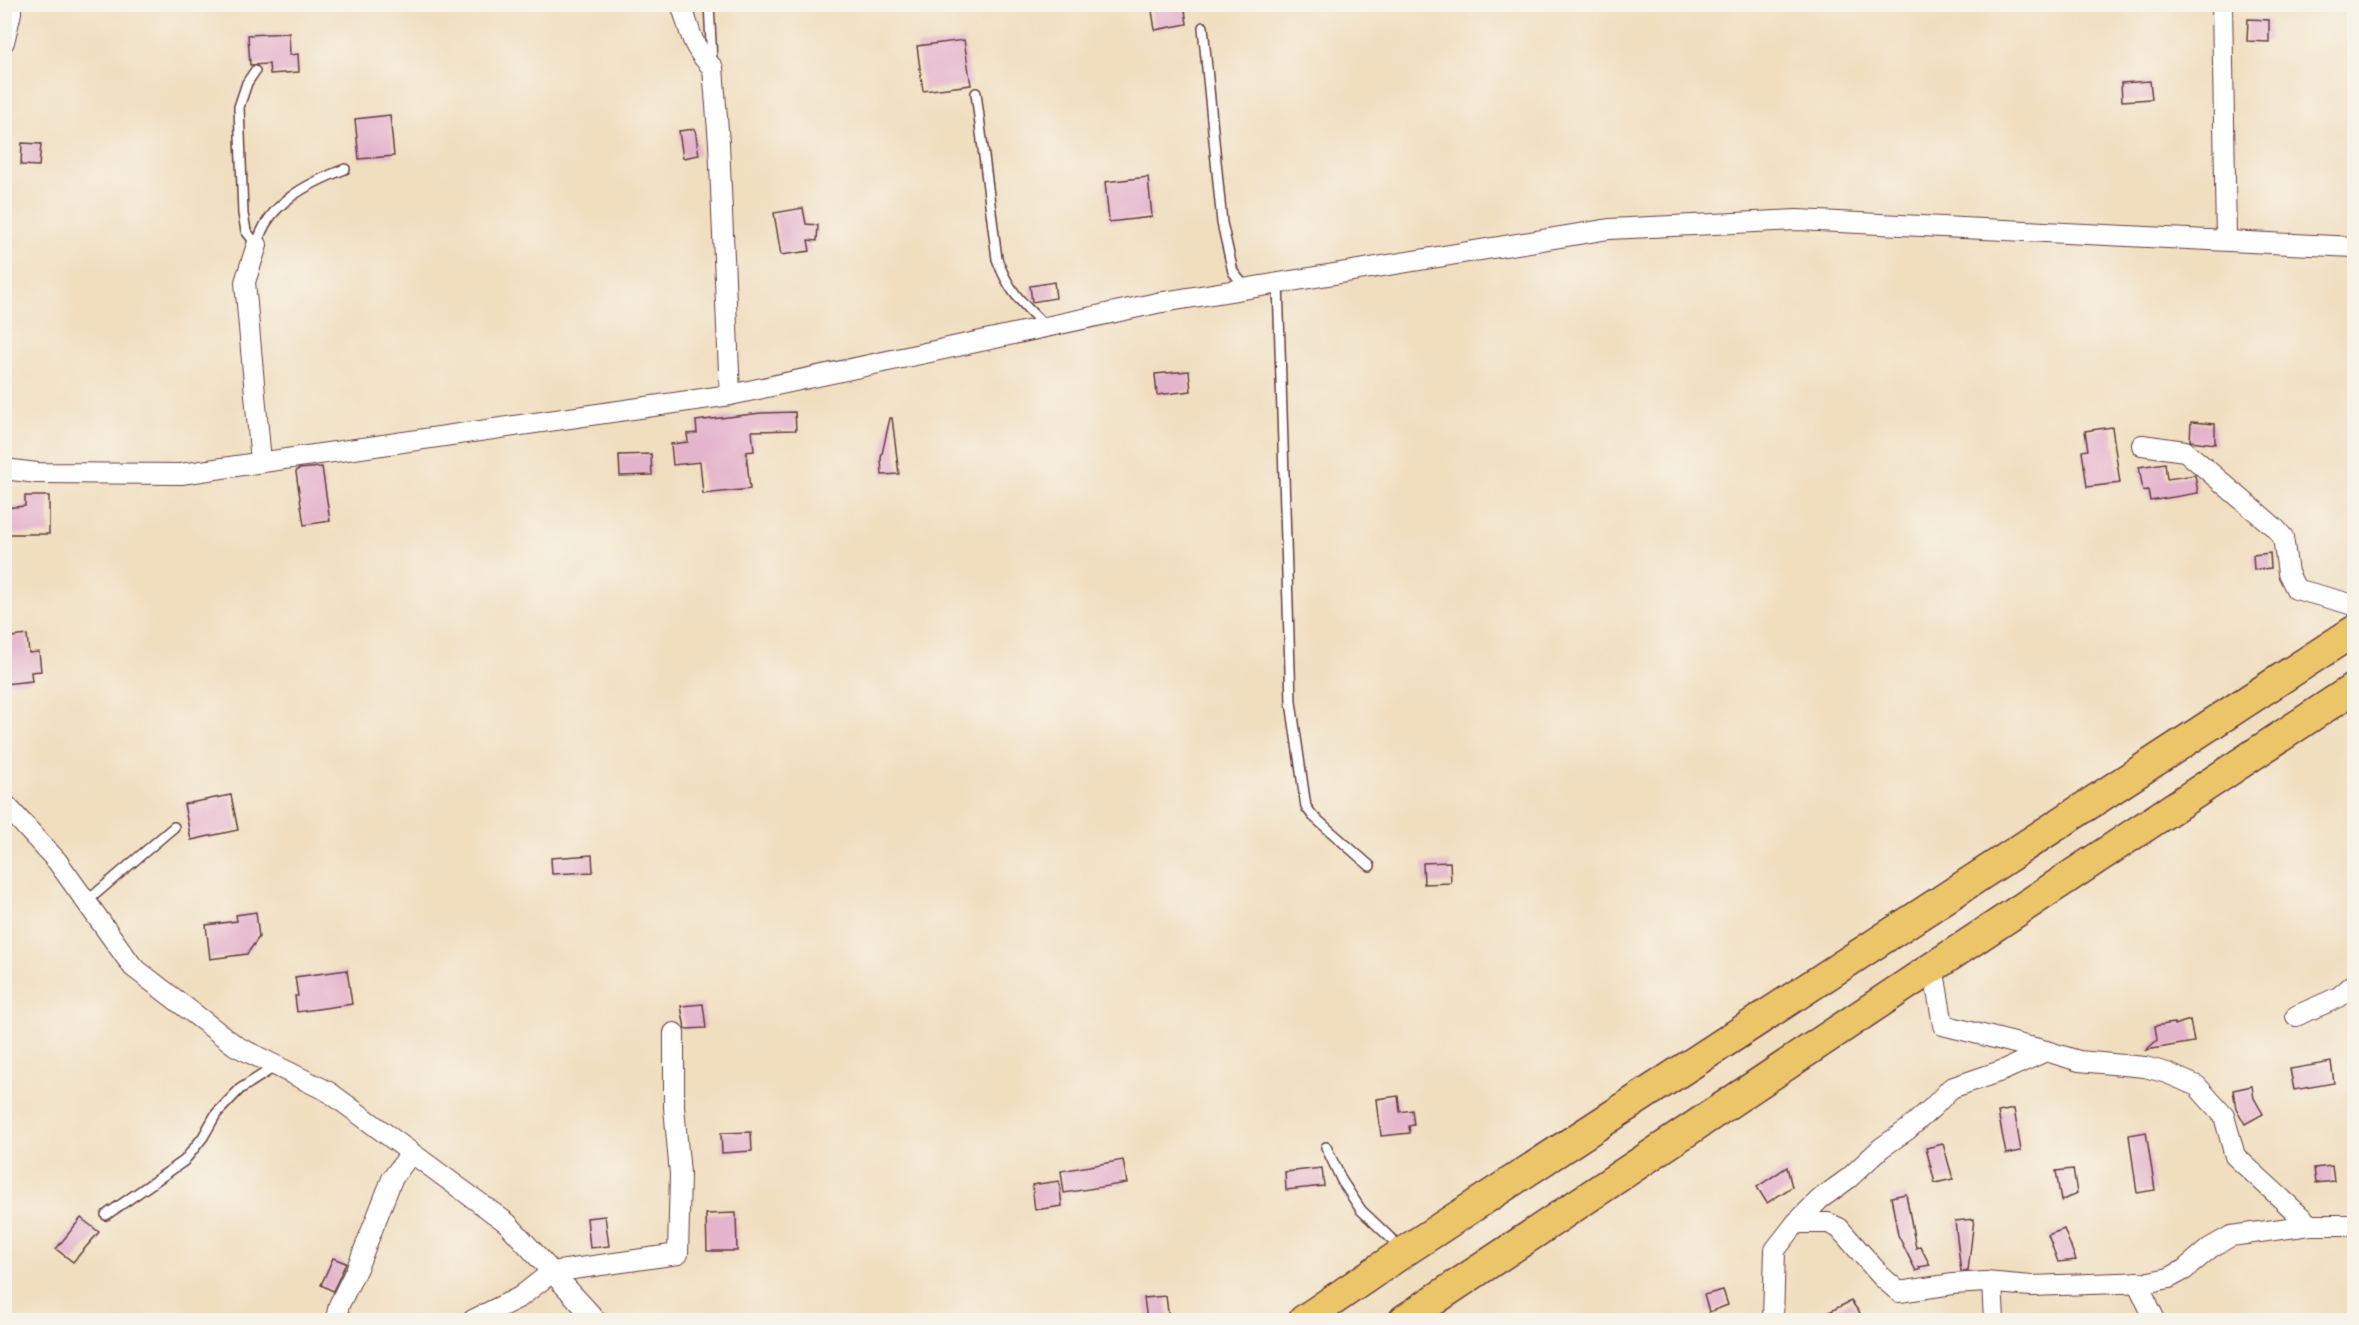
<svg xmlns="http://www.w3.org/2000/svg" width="2359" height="1325" viewBox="0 0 2359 1325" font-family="'Old Standard TT',serif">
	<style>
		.building { fill: #e4b3cc }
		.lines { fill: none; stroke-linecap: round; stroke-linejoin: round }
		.lane-casing { stroke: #633c41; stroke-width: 12 }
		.street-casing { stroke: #633c41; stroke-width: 22 }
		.primary-casing { stroke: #633c41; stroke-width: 33 }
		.lane { stroke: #fff; stroke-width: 9 }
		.street { stroke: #fff; stroke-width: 20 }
		.primary { stroke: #edc569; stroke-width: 30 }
	</style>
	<rect width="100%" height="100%" fill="#f7f3e8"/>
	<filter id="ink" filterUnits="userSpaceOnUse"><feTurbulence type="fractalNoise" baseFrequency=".0167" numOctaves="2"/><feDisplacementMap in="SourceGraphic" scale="12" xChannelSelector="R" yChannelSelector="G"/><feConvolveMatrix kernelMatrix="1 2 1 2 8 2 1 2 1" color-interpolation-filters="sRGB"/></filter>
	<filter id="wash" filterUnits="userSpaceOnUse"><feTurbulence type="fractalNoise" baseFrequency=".008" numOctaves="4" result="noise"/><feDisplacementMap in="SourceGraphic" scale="24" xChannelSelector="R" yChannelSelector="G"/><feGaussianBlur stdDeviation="1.35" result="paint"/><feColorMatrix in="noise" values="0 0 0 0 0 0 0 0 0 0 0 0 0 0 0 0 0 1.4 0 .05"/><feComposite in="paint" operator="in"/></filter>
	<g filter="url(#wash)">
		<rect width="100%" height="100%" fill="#f0debf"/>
		<g id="blocks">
			<!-- building -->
			<g class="building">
				<polygon points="1151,4 1184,4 1187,24 1155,30"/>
				<polygon points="2248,19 2269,20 2269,42 2247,41"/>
				<polygon points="289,33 290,55 298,54 299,72 270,74 269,64 250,65 248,35"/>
				<polygon points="964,40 971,85 923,91 917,46"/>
				<polygon points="2150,81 2152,99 2122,101 2121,83"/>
				<polygon points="390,115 394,156 359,159 355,119"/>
				<polygon points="695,129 699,155 683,158 679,131"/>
				<polygon points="22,143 41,144 39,166 21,165"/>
				<polygon points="1148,177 1152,217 1109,222 1105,182"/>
				<polygon points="803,208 806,224 818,225 817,241 808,240 810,251 781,255 774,213"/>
				<polygon points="1054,282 1056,298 1032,302 1030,286"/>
				<polygon points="1189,371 1191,391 1157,395 1155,374"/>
				<polygon points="795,412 796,430 752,431 754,451 746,452 750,489 703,494 700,462 673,465 671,444 688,442 687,434 697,433 696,421 761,413"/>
				<polygon points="890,418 892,418 899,474 882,475 881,458"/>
				<polygon points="2191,422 2215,424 2215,444 2190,441"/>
				<polygon points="2112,427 2120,483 2087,487 2082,451 2088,450 2085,431"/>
				<polygon points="651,454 652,475 620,476 619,455"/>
				<polygon points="2165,463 2167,479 2195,475 2198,493 2150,501 2148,490 2143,491 2139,467"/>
				<polygon points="322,467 330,521 304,525 296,472 298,469"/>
				<polygon points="25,496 49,496 49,534 4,534 4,508 25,506"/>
				<polygon points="2270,553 2271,568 2254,570 2253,555"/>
				<polygon points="27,635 29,653 39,652 41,671 31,672 32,681 4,684 4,638"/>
				<polygon points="231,795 238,830 191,840 184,804"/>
				<polygon points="592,855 593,872 552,874 551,858"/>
				<polygon points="1450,862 1451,883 1424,884 1423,863"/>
				<polygon points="256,912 259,937 247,954 210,959 206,925 237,921 236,915"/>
				<polygon points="347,970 352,1004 297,1012 295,996 298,996 295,977"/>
				<polygon points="703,1004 706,1028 685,1029 681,1006"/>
				<polygon points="2190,1020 2194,1042 2146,1050 2157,1040 2155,1026 2174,1023 2174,1025"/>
				<polygon points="2331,1062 2334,1083 2294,1090 2290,1069"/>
				<polygon points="2252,1086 2254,1098 2263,1114 2245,1124 2236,1108 2233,1090"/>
				<polygon points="1398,1096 1400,1112 1412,1110 1414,1125 1409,1126 1410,1133 1381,1136 1377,1099"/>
				<polygon points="2014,1109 2021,1151 2006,1154 1998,1112"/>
				<polygon points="751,1132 752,1151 722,1153 721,1133"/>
				<polygon points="2146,1132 2155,1190 2137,1193 2129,1135"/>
				<polygon points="1943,1144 1953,1179 1935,1183 1926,1148"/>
				<polygon points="1123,1160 1127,1183 1064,1193 1061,1171"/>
				<polygon points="2332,1166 2334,1181 2316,1183 2314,1168"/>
				<polygon points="1787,1167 1792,1187 1767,1203 1757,1187"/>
				<polygon points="1322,1168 1324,1186 1286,1190 1285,1172"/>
				<polygon points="2073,1169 2077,1193 2061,1201 2056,1171"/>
				<polygon points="1059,1181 1062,1206 1035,1210 1032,1185"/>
				<polygon points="1906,1194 1916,1248 1920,1246 1930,1265 1919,1267 1920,1269 1916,1271 1898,1235 1891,1197"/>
				<polygon points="736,1213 737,1251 707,1251 706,1214"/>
				<polygon points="605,1216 609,1246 590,1248 587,1218"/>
				<polygon points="81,1218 99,1232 73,1262 56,1249"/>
				<polygon points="1974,1219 1968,1271 1961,1272 1955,1221"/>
				<polygon points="2064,1229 2076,1260 2058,1262 2048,1235"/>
				<polygon points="333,1258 346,1263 333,1291 321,1285"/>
				<polygon points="1723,1290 1728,1305 1709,1312 1704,1295"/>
				<polygon points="1166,1296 1169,1320 1147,1320 1144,1298"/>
				<polygon points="1851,1301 1865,1320 1813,1320"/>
			</g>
		</g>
	</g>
	<g filter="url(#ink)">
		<use href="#blocks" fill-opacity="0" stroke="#633c41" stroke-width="1.5"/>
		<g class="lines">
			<!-- lane casing -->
			<g class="lane-casing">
				<g id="lane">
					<polyline points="709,4 712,62"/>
					<polyline points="1203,27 1222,223 1233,272 1246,288"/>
					<polyline points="255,71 247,83 239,107 243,214 246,231 257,245"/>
					<path d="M976,93l21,166c12,33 25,44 49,68"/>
					<path d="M257,245c10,-42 52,-62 88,-76"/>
					<polyline points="1278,283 1291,702 1306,807 1313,816 1370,866"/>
					<polyline points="86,902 174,827"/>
					<polyline points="1326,1147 1342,1181 1361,1210 1401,1248"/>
					<polyline points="106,1215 184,1161 203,1137 216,1114 240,1089 276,1066"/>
				</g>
			</g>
			<!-- street casing -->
			<g class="street-casing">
				<g id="street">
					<path d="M681,4c10,28 9,41 32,64l6,75 11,252"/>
					<polyline points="2222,4 2226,239"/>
					<polyline points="4,42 11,13 11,4"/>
					<polyline points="257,245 245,282 261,462"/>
					<polyline points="2142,445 2185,451 2274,527 2283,537 2288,573 2296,589 2354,605"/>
					<polyline points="4,469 37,473 181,474 730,395 1157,303 1609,229 1797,220 2354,247"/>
					<polyline points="4,803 57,861 133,967 236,1046 329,1092 507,1223 596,1320"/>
					<polyline points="1933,967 1943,1025 2046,1051"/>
					<polyline points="2296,1016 2339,997 2354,984"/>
					<polyline points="1796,1223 1828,1223 1839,1228 1882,1277 1899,1292 1953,1284 1985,1282 2031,1286 2149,1282 2169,1278 2184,1270 2210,1248 2231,1236 2310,1225 2354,1225"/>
					<polyline points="2137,1282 2155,1320"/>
					<polyline points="1992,1283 1994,1320"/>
					<polyline points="342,1320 336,1319 339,1305 357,1268 392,1179 411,1153"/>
					<polyline points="473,1320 520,1297 552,1272 678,1254 680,1174 674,1107 674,1033"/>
					<polyline points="1773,1320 1775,1250 1796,1223 1820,1199 1849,1178 1881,1148 1907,1130 1933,1107 1951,1088 2004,1070 2046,1051 2079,1061 2145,1067 2167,1073 2197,1086 2224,1116 2235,1156 2310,1225"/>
				</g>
			</g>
			<!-- primary casing -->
			<g class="primary-casing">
				<g id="primary">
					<polyline points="1304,1320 1405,1251 2354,631"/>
					<polyline points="1404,1320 1933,967 2354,688"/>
				</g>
			</g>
			<!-- lane -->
			<use href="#lane" class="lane"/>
			<!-- street -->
			<use href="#street" class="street"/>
			<!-- primary -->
			<use href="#primary" class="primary"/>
		</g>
	</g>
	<!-- margin -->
	<rect width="2359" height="1325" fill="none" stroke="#f7f3e8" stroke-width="24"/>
</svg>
